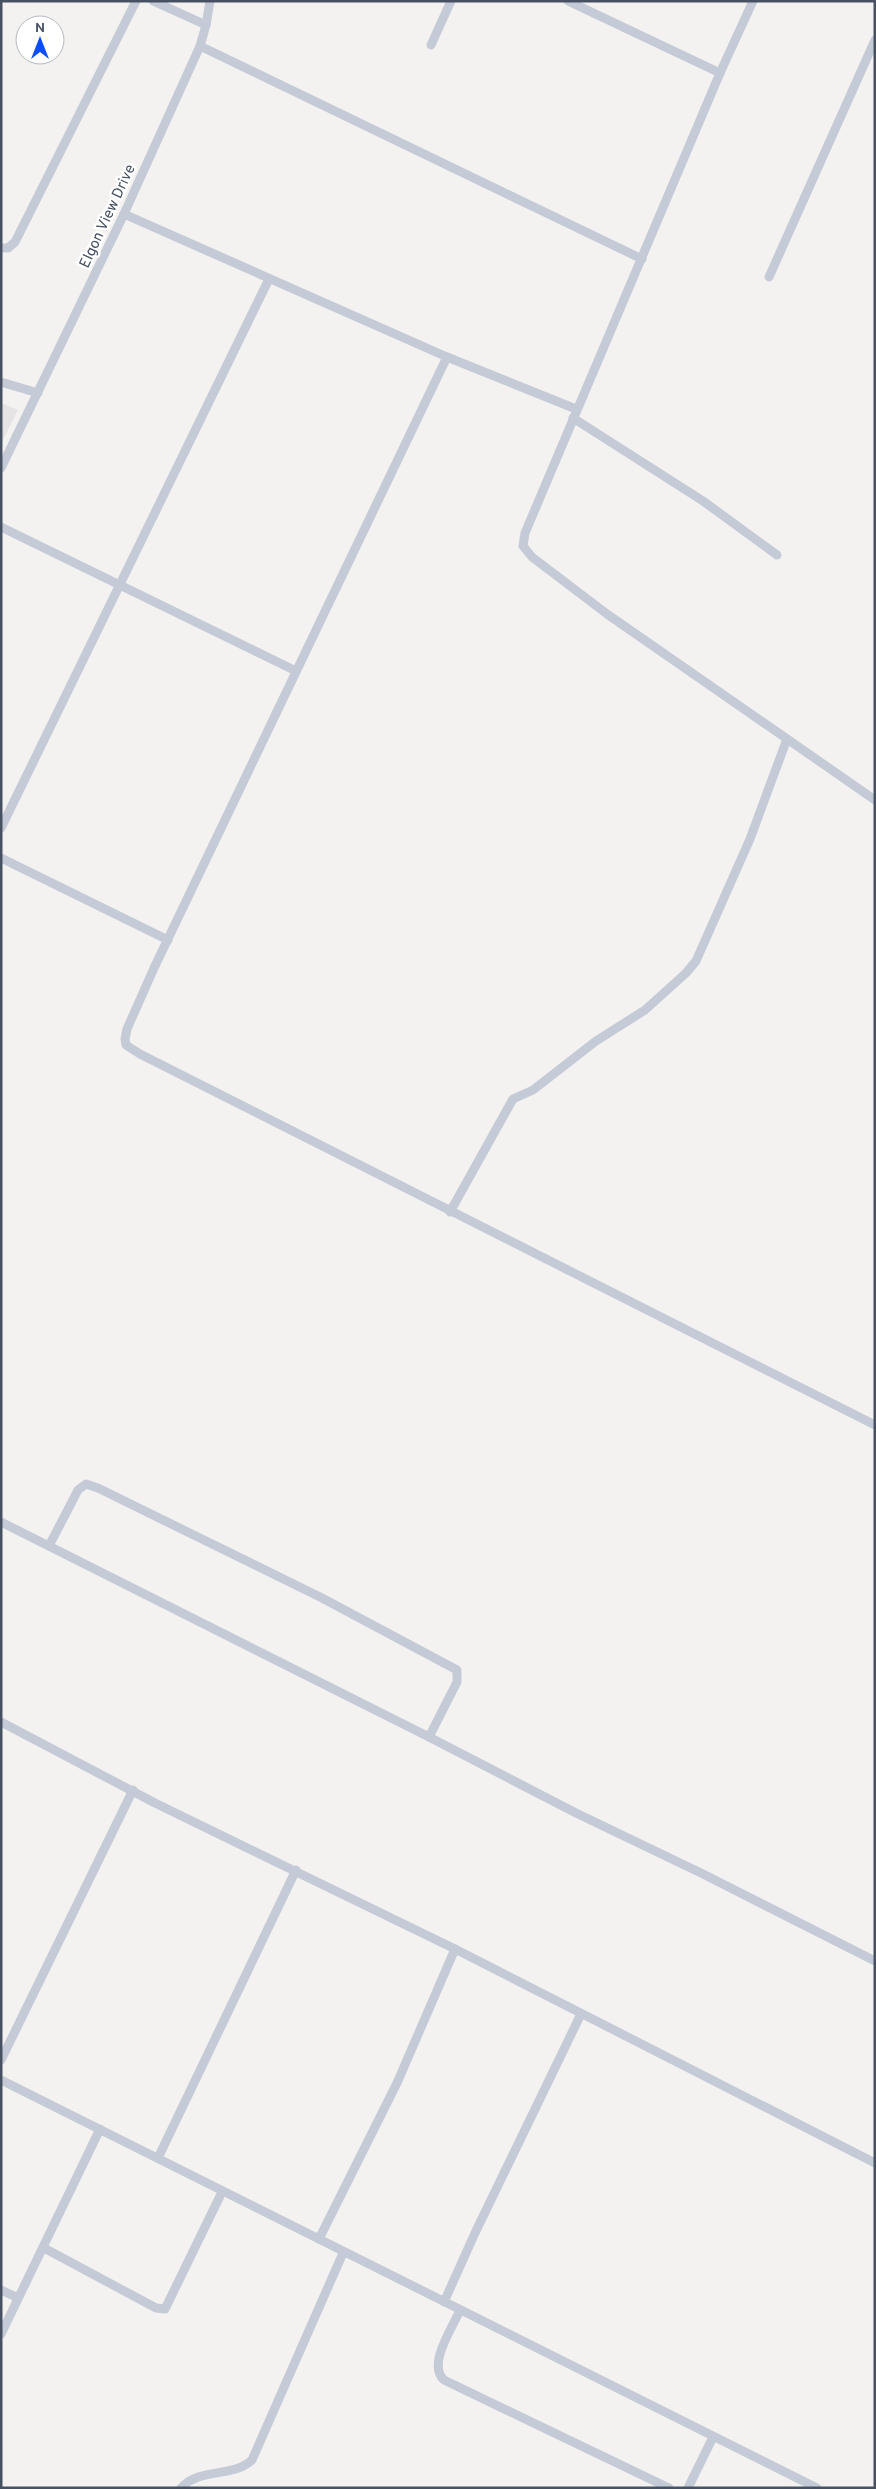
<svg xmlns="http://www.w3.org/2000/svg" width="876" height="2489" viewBox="0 0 876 2489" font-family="Overpass,sans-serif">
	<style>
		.education { fill: #e5e3e3 }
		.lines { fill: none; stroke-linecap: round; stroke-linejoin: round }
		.street { stroke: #c4cbd7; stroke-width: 9 }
		.labels { text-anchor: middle; stroke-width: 5; stroke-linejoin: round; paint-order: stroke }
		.street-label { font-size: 15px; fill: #475161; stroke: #fff }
	</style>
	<rect width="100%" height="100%" fill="#f4f2f1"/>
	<!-- education -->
	<polygon class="education" points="1,403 18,410 1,444"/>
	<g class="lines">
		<!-- street -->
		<g class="street">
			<polyline points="568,1 720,73"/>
			<polyline points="753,1 720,73 525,533 523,546 532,557 607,614 875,800"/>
			<polyline points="206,25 210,1"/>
			<polyline points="431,45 451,1"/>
			<polyline points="200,46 642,259"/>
			<polyline points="124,214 447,357 576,409"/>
			<polyline points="1,248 8,248 15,242 136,1"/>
			<polyline points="769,277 875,40"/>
			<polyline points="447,357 154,968 127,1029 125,1039 126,1045 140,1054 875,1425"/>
			<polyline points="1,382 38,393"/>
			<polyline points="573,418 703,501 777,555"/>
			<polyline points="1,468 124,214 200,46 206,25 153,1"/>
			<polyline points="1,527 296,671"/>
			<polyline points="1,828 269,279"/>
			<polyline points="1,858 168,940"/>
			<polyline points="450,1212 513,1099 533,1090 596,1041 645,1010 686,973 696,961 750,839 787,739"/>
			<polyline points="1,1522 429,1737 576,1813 701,1873 875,1961"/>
			<polyline points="49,1546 78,1490 86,1484 98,1488 322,1598 457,1670 457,1682 429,1737"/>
			<polyline points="1,1722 155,1803 455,1949 875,2163"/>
			<polyline points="1,2060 133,1790"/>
			<polyline points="1,2080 817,2488"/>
			<polyline points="158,2158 296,1870"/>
			<polyline points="319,2239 397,2083 455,1949"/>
			<polyline points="44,2248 156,2308 165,2309 222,2192"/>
			<polyline points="1,2290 18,2298"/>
			<polyline points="444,2302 475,2233 581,2014"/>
			<path d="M460,2310c-8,19 -33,54 -16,70l225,108"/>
			<polyline points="1,2334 100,2129"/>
			<path d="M181,2488c19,-21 52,-10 71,-28l91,-207"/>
			<polyline points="688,2488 713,2437"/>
		</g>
	</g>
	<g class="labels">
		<!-- street labels -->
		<g class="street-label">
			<text transform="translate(107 216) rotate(-65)" y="5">Elgon View Drive</text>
		</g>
	</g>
	<!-- border -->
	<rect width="876" height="2489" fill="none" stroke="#475161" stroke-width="5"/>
	<!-- north arrow -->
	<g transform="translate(40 40)"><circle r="24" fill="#ffffff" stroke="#b5b9c0"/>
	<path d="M0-4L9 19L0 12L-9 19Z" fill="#074df9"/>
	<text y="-8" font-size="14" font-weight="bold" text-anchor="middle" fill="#475161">N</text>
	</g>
</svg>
